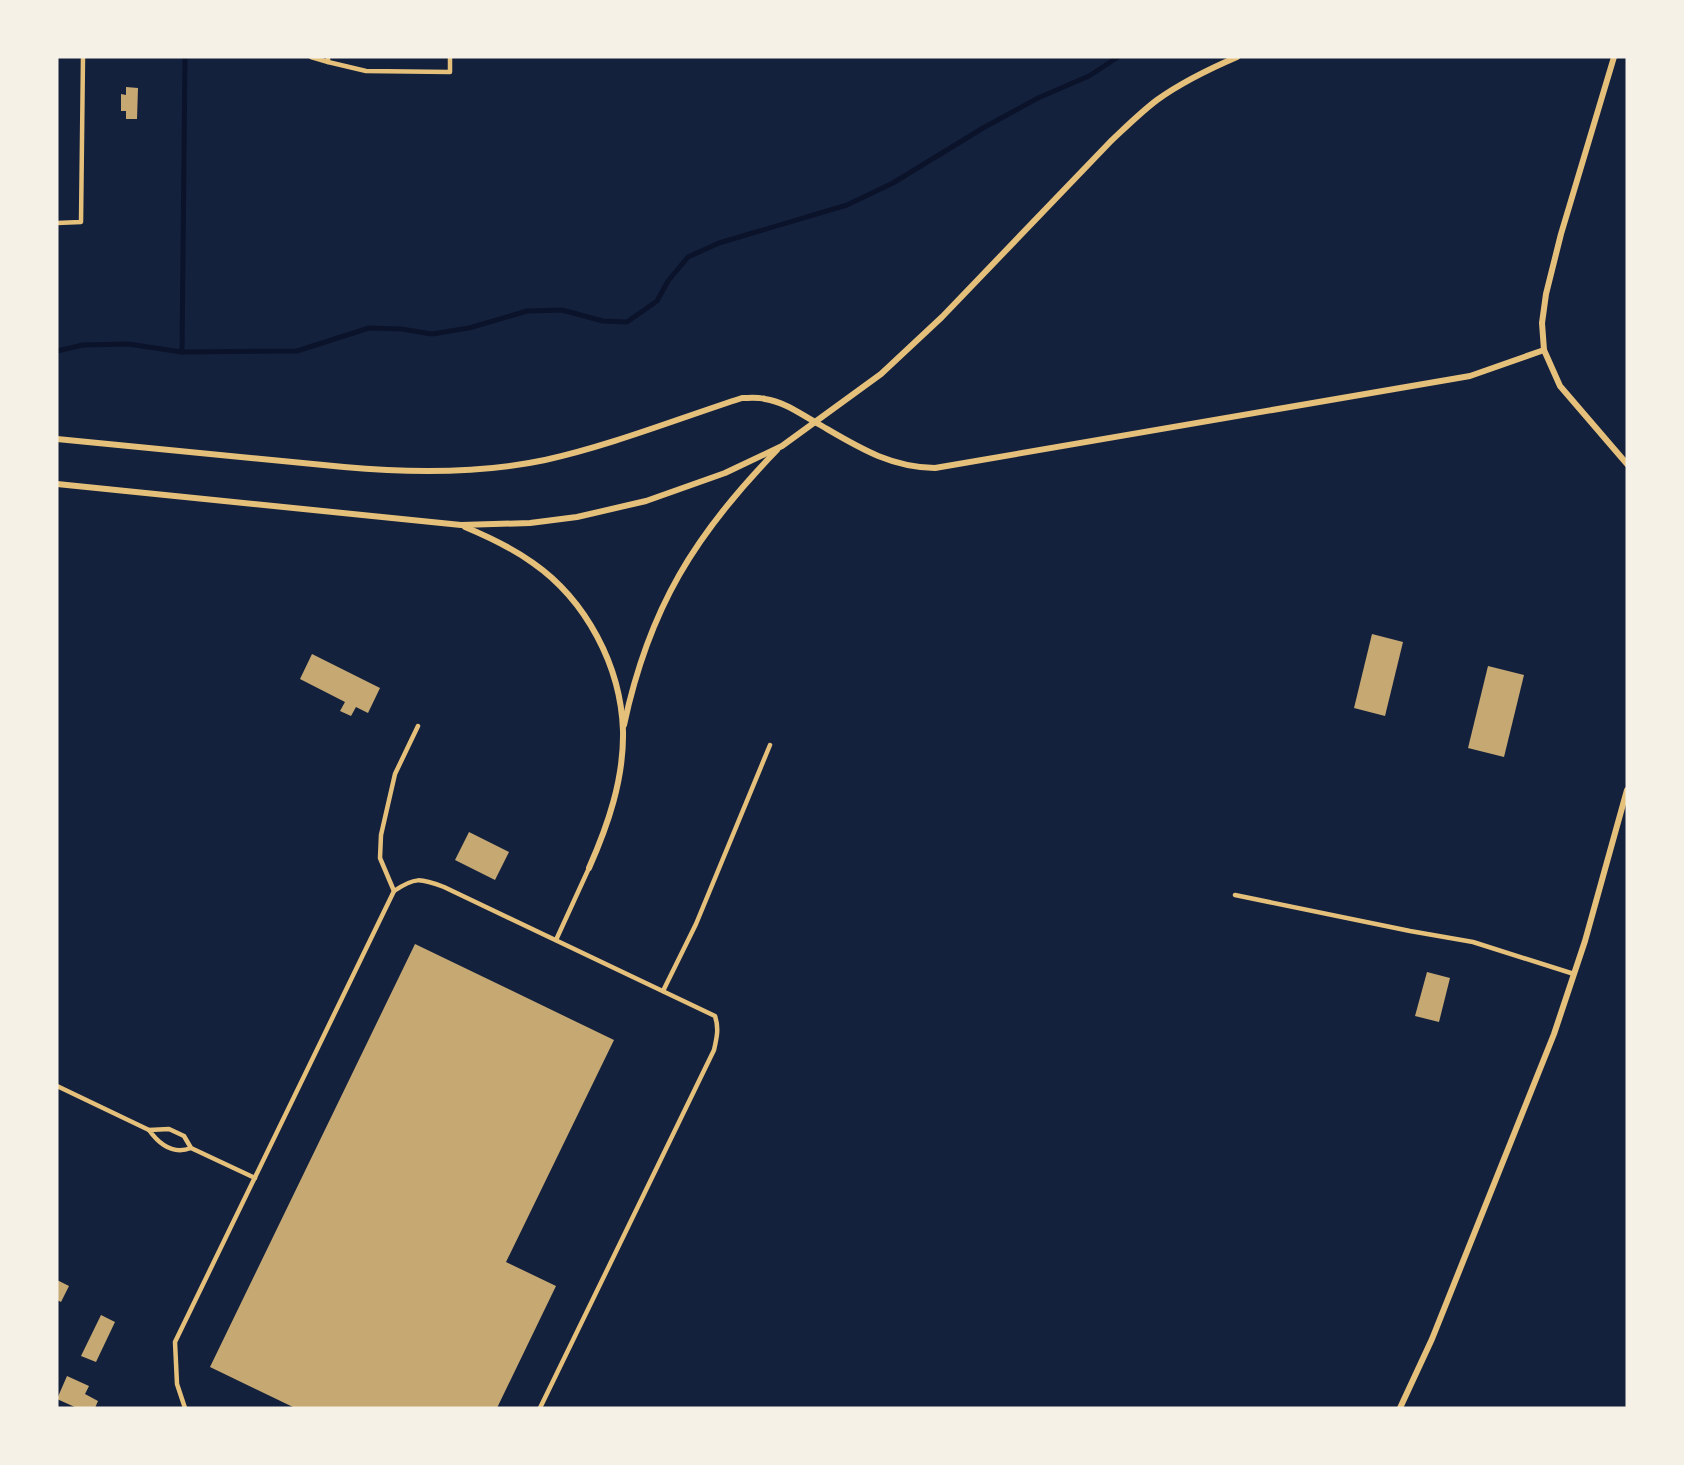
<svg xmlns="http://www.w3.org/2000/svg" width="1684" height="1465" viewBox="0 0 1684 1465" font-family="Montserrat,sans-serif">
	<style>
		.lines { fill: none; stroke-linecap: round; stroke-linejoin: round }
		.stream { stroke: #0b132b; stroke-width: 5 }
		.building { fill: #c6a872 }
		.service { stroke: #e5c07b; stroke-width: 4.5 }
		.minor { stroke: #e5c07b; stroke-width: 6 }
	</style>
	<rect width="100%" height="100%" fill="#14213d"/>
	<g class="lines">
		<!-- stream -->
		<g class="stream">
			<polyline points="57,351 83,345 128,344 182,352 297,351 369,328 401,329 432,334 469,328 527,311 562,310 603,321 627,322 657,301 668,281 688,257 719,243 847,205 893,183 983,128 1038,98 1089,76 1118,57"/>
			<polyline points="182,352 185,57"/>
		</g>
	</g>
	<!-- building -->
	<g class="building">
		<polygon points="126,87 138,88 137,119 126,119 126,111 121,111 121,94 126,95"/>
		<polygon points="1372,634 1403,642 1385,716 1354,708"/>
		<polygon points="312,654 380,688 368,713 356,707 351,716 340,711 345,702 300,679"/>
		<polygon points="1488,666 1524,675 1504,757 1468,748"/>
		<polygon points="469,832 509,852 495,880 455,860"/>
		<polygon points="415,944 614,1040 506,1262 556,1286 497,1408 295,1408 210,1367"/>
		<polygon points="1427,972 1450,978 1439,1022 1415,1016"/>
		<polygon points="57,1280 69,1286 61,1302 57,1300"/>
		<polygon points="101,1315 115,1322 96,1362 81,1356"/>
		<polygon points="67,1376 89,1386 85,1394 98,1401 95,1408 77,1408 57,1399"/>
	</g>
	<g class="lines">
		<!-- service -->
		<g class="service">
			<polyline points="311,57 328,62"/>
			<polyline points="328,57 328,62 366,71 450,72 450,57"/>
			<polyline points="57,223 81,222 83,57"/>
			<polyline points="394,891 380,858 381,835 395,774 418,726"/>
			<polyline points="1235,895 1410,931 1473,942 1574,974"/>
			<polyline points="556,940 589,868"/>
			<polyline points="663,991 696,924 770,745"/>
			<polyline points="57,1086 149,1130"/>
			<path d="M191,1148c-18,7 -32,-4 -42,-18l20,-1 15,7 7,12 64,30"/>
			<path d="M185,1408l-8,-24 -2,-42 219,-451c21,-14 26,-13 50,-4l271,129c4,12 2,21 -1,34l-174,358"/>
		</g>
		<!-- minor -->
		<g class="minor">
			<polyline points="1614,57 1561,234 1546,294 1542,323 1544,350 1560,386 1627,464"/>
			<path d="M57,439l287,28c66,6 135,7 201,-7 67,-15 132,-41 197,-62 7,0 16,-1 23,1 19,3 34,14 50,23 40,23 72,45 120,46l535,-92 74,-26"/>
			<path d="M57,484l404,41 69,-2 47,-6 69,-16 79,-28 57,-27 99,-72 61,-57 169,-176c15,-14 30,-29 46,-41 25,-18 52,-31 80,-43"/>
			<path d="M465,527c24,10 47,21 68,36 53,37 88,103 90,168 1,48 -15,94 -34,137"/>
			<path d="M624,725c25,-117 71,-191 153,-275"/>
			<polyline points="1400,1408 1432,1339 1554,1034 1585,941 1627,790"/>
		</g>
	</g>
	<!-- border -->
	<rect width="1684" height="1465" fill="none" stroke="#f6f1e7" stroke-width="117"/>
</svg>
